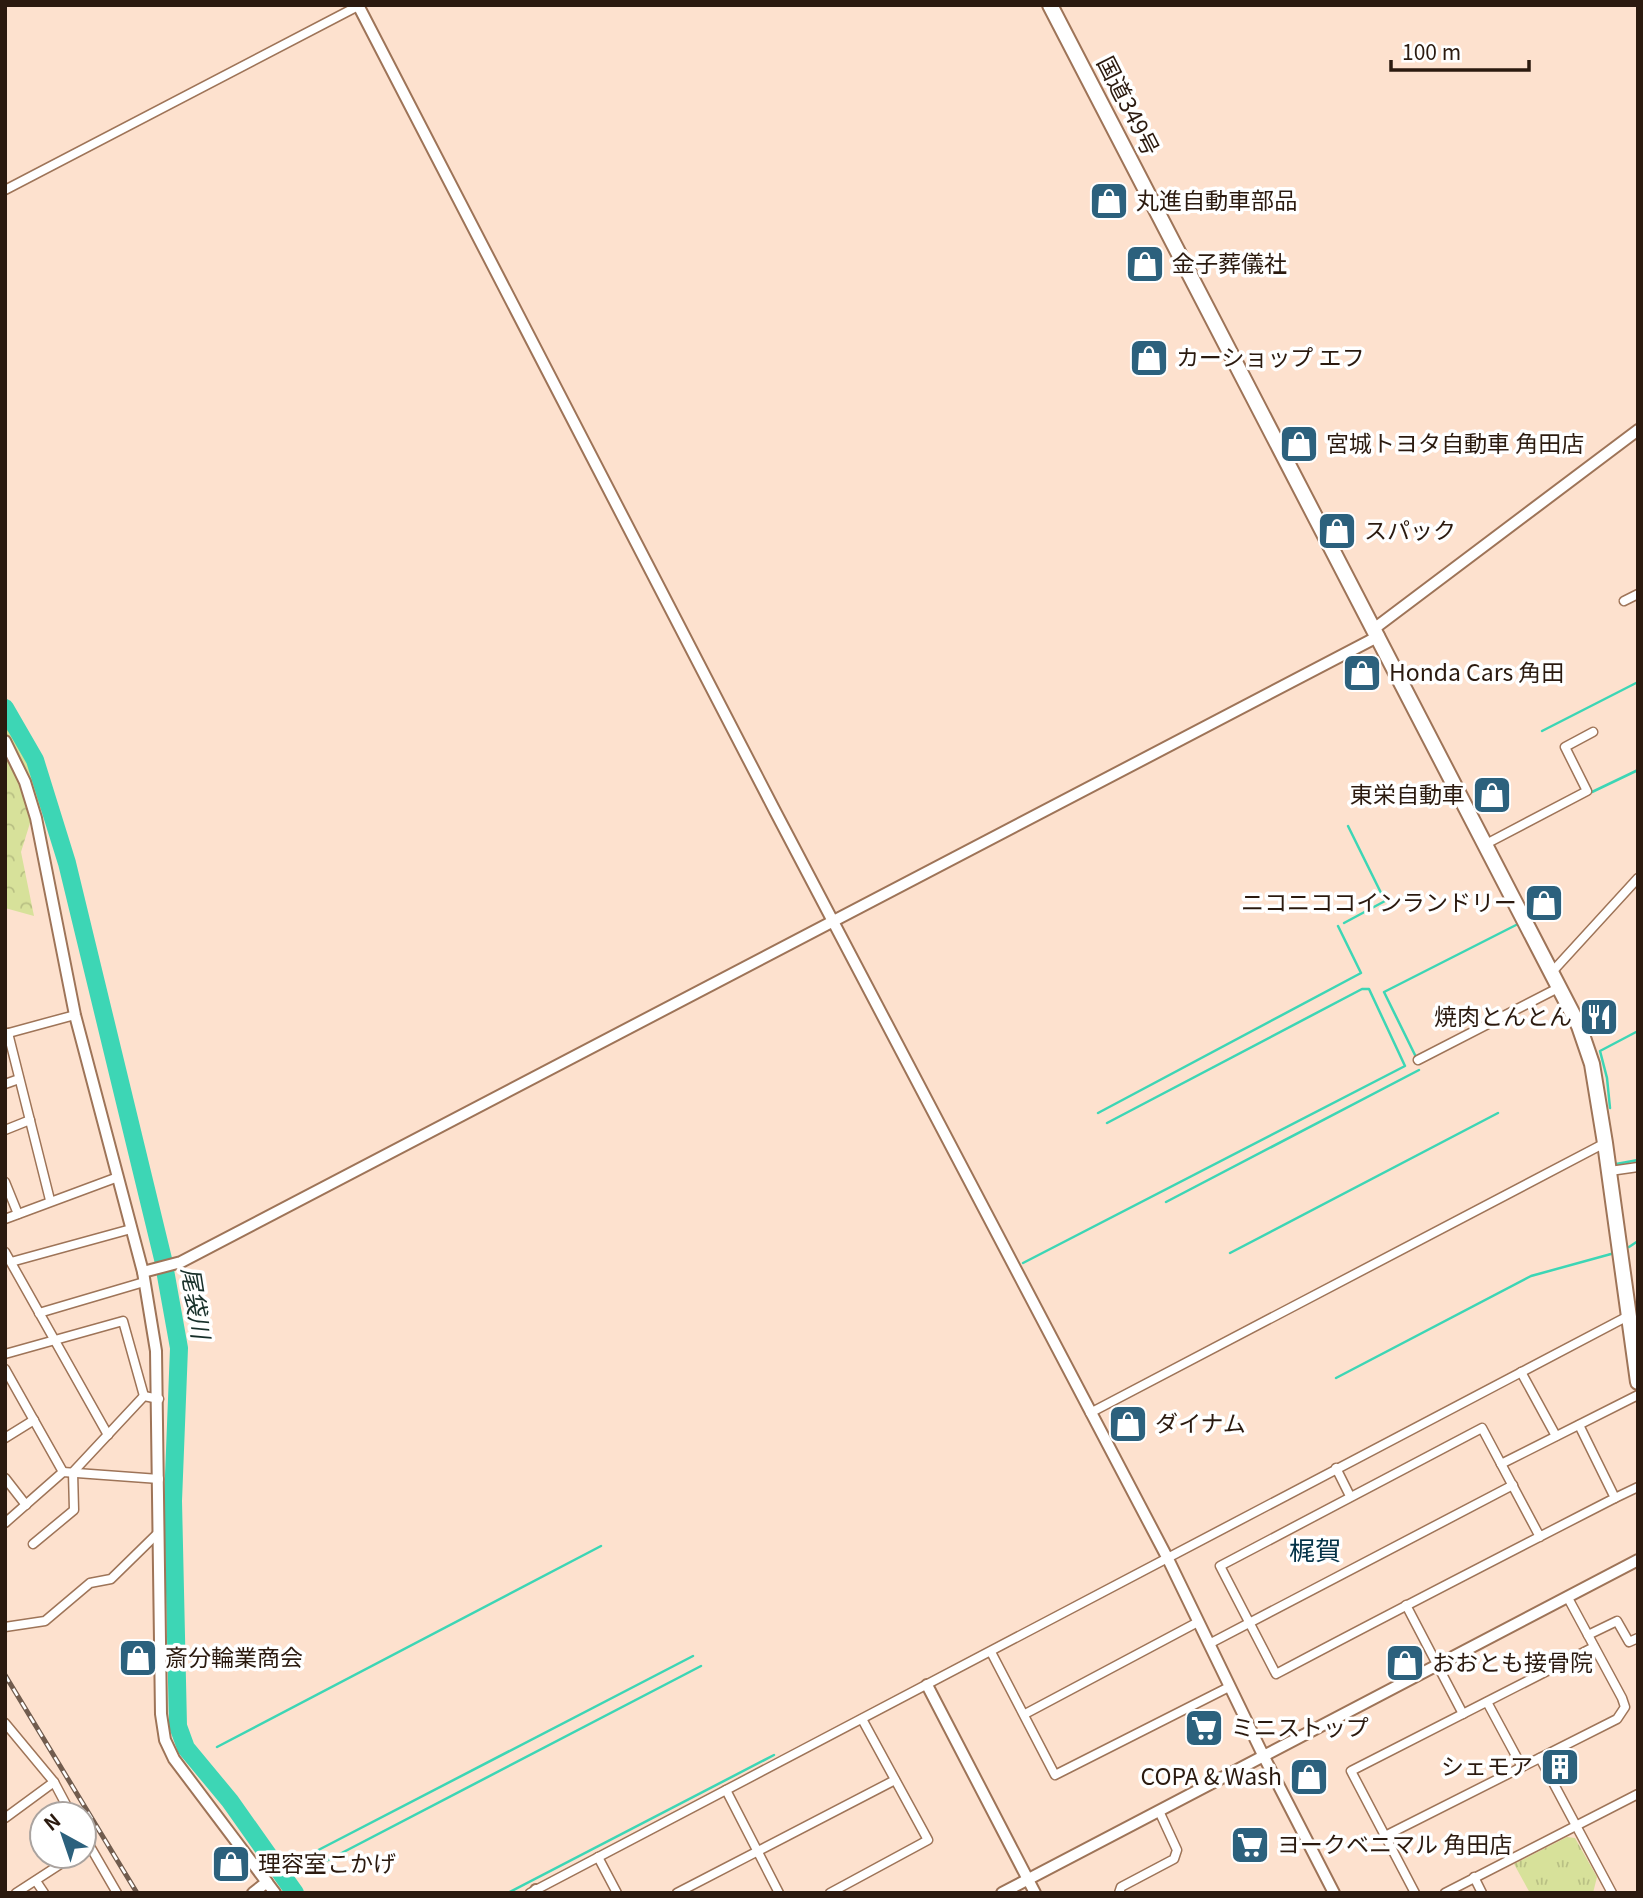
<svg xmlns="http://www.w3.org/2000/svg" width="1643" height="1898" viewBox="0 0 1643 1898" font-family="Georgia,'Noto Sans JP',serif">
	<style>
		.forest { fill: url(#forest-crowns) }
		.park { fill: url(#park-tufts) }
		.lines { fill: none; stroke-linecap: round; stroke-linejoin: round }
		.stream { stroke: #3dd6b5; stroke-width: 2.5 }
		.river { stroke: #3dd6b5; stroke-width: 18 }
		.street-casing { stroke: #9e7458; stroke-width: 11 }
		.secondary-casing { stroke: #9e7458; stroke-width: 14 }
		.highway-casing { stroke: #9e7458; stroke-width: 18 }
		.street { stroke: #fff; stroke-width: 8 }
		.secondary { stroke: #fff; stroke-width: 10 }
		.highway { stroke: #fff; stroke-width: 14 }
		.rail-casing { stroke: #715c4e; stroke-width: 5 }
		.rail { stroke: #fff; stroke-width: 2.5; stroke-dasharray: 8; stroke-linecap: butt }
		.labels { text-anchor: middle; stroke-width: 7; stroke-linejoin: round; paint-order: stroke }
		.street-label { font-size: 23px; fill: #2b1a0f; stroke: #fff }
		.poi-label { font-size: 23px; fill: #2b1a0f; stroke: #fff; text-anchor: start }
		.water-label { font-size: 24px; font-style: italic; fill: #172f29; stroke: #fff }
		.quarter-label { font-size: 26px; fill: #053348; stroke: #fff }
	</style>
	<defs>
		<pattern id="forest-crowns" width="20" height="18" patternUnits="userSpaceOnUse" patternTransform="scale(1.75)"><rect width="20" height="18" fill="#d7e19a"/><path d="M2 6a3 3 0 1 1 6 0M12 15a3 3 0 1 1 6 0" fill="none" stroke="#b9c084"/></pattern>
		<pattern id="park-tufts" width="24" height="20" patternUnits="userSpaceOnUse" patternTransform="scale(1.75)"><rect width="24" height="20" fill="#d7e19a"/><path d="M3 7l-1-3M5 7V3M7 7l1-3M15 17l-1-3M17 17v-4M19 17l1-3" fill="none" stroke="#b9c084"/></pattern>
	</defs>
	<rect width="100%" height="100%" fill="#fde1ce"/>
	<!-- forest -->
	<polygon class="forest" points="5,722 24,737 50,782 46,802 30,823 21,852 34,916 5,908"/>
	<!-- park -->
	<polygon class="park" points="1567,1837 1575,1838 1597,1877 1593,1893 1530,1893 1514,1864"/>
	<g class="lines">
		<!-- stream -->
		<g class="stream">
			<polyline points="1542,731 1638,682"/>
			<polyline points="1592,792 1638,770"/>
			<polyline points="1344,923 1385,901 1348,826"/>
			<polyline points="1415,1055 1384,992 1518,924"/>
			<polyline points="1610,1108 1607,1078 1600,1051 1638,1031"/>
			<polyline points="1098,1113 1361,973 1338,926"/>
			<polyline points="1616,1164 1638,1160"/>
			<polyline points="1166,1202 1419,1070"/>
			<polyline points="1629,1247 1638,1241"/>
			<polyline points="1230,1253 1498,1113"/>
			<polyline points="1023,1263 1405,1066 1369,989 1362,989 1107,1123"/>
			<polyline points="1336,1378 1531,1276 1611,1254"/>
			<polyline points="217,1747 601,1546"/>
			<polyline points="301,1859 693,1656"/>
			<polyline points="309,1870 701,1666"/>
			<polyline points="508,1893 774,1755"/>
		</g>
		<!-- river -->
		<polyline class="river" points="5,708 35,760 67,863 163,1259 179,1348 173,1501 178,1726 186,1748 230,1801 295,1893"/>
		<!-- street casing -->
		<g class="street-casing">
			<g id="street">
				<polyline points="5,190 360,5"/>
				<polyline points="1624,601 1638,594"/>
				<polyline points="1486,844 1587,791 1565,747 1593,732"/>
				<polyline points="1552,972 1638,878"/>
				<polyline points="8,1033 50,1200"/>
				<polyline points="5,1034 75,1015"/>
				<polyline points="1418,1060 1560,987"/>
				<polyline points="5,1084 19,1079"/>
				<polyline points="5,1130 30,1120"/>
				<polyline points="1610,1171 1638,1167"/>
				<polyline points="5,1182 18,1214"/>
				<polyline points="5,1219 118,1177"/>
				<polyline points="5,1252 108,1435"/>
				<polyline points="11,1262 131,1229"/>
				<polyline points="39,1313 144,1282"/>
				<polyline points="5,1354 123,1321 144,1396"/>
				<polyline points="5,1369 63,1472"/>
				<polyline points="1521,1372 1556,1436"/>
				<polyline points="1090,1413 1605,1143"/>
				<polyline points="5,1438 34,1420"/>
				<polyline points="1501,1464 1638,1395"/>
				<polyline points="1336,1468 1350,1496"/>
				<polyline points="5,1478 26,1505"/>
				<polyline points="1615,1498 1638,1487"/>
				<polyline points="5,1523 63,1472 159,1479"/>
				<path d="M1540,1537l-58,-109 -262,138 56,108c113,-60 226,-118 339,-176l-36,-73"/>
				<polyline points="33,1544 74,1510 73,1472 144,1396 159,1399"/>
				<polyline points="1568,1598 1588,1635"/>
				<polyline points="1406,1605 1463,1714"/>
				<polyline points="5,1627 45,1621 90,1583 111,1579 158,1533"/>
				<polyline points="1209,1644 1513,1485"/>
				<polyline points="991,1652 1055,1775 1229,1687"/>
				<polyline points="1487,1702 1522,1767"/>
				<polyline points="1025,1714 1198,1622"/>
				<polyline points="5,1723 54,1782 71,1814"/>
				<polyline points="1540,1758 1612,1893"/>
				<polyline points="726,1790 779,1893"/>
				<polyline points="5,1818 54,1782"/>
				<polyline points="84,1836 117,1893"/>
				<polyline points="1385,1836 1617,1719 1625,1707 1622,1698 1588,1635 1617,1621 1629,1642 1638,1638"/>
				<polyline points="598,1857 617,1893"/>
				<polyline points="1474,1877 1482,1893"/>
				<polyline points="36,1881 44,1893"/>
				<polyline points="16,1893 73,1856"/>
				<polyline points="530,1893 1630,1315"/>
				<polyline points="677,1893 895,1780"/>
				<polyline points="830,1893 928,1840 862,1719"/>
				<polyline points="1119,1893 1121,1887 1174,1859 1177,1850 1159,1811"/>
				<polyline points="1415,1893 1351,1771 1594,1647"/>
				<polyline points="1445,1893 1638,1794"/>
			</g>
		</g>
		<!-- secondary casing -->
		<g class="secondary-casing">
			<g id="secondary">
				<polyline points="358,5 775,811 1168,1559 1264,1757 1334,1893"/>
				<polyline points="1375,628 1638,430"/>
				<polyline points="5,741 25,782 36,818 75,1015 143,1272 156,1351 161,1714 165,1740 174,1759 275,1893"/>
				<polyline points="143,1272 181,1262 1379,636"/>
				<polyline points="927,1685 1035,1893"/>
				<polyline points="536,1890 537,1893"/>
				<polyline points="253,1893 267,1882"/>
				<polyline points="1002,1893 1638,1560"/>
			</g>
		</g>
		<!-- highway casing -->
		<g class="highway-casing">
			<polyline id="highway" points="1050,5 1579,1026 1592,1064 1605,1143 1638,1382"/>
		</g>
		<!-- street -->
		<use href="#street" class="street"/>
		<!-- secondary -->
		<use href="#secondary" class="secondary"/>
		<!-- highway -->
		<use href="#highway" class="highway"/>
		<!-- rail casing -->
		<g class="rail-casing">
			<polyline id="rail" points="5,1675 137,1893"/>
		</g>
		<!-- rail -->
		<use href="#rail" class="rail"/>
	</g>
	<!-- icons -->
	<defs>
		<g id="shop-square" transform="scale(2.0125)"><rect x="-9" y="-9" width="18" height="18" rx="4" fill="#2c617d" stroke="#fff"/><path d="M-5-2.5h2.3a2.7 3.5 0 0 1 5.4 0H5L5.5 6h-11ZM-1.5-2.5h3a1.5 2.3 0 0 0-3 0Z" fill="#fff"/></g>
		<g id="restaurant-square" transform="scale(2.0125)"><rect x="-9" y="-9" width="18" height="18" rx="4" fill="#2c617d" stroke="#fff"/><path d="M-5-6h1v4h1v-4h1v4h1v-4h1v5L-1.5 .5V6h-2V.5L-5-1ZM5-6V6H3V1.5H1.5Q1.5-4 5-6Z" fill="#fff"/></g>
		<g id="supermarket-square" transform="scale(2.0125)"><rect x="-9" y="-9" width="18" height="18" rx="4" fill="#2c617d" stroke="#fff"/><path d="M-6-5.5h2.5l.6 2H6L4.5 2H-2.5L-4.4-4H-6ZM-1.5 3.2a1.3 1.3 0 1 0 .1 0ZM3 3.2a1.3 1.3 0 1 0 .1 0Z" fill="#fff"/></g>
		<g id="building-square" transform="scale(2.0125)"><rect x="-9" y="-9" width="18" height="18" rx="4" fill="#2c617d" stroke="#fff"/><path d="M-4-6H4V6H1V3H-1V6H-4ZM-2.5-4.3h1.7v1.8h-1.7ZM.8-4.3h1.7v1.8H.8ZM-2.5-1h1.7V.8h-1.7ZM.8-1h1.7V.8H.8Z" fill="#fff"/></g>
	</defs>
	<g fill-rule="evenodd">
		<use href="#shop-square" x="1109" y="201"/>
		<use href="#shop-square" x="1145" y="264"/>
		<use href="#shop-square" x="1149" y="358"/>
		<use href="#shop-square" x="1299" y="444"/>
		<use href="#shop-square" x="1337" y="531"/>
		<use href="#shop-square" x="1362" y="673"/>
		<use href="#shop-square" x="1492" y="795"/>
		<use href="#shop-square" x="1544" y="903"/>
		<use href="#restaurant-square" x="1599" y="1017"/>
		<use href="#shop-square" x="1128" y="1424"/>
		<use href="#shop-square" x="138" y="1658"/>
		<use href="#shop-square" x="1405" y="1663"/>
		<use href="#supermarket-square" x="1204" y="1728"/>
		<use href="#building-square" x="1560" y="1767"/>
		<use href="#shop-square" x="1309" y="1777"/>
		<use href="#supermarket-square" x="1250" y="1845"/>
		<use href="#shop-square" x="231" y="1864"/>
	</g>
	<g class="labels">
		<!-- street labels -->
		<g class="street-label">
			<text transform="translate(1128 106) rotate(63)" y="8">国道349号</text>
		</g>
		<!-- poi labels -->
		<g class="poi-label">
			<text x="1136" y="209">丸進自動車部品</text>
			<text x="1172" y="272">金子葬儀社</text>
			<text x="1176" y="366">カーショップ エフ</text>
			<text x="1326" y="452">宮城トヨタ自動車 角田店</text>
			<text x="1364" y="539">スパック</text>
			<text x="1389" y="681">Honda Cars 角田</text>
			<text x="1465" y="803" text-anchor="end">東栄自動車</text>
			<text x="1517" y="911" text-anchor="end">ニコニココインランドリー</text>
			<text x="1572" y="1025" text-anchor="end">焼肉とんとん</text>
			<text x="1155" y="1432">ダイナム</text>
			<text x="165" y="1666">斎分輪業商会</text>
			<text x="1432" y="1671">おおとも接骨院</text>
			<text x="1231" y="1736">ミニストップ</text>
			<text x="1533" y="1775" text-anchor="end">シェモア</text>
			<text x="1282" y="1785" text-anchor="end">COPA &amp; Wash</text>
			<text x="1277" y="1853">ヨークベニマル 角田店</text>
			<text x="258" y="1872">理容室こかげ</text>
		</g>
		<!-- water labels -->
		<g class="water-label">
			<text transform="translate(195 1303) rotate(81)" y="8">尾袋川</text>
		</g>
		<!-- quarter labels -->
		<g class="quarter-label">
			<text x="1315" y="1560">梶賀</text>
		</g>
	</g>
	<!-- border -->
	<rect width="1643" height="1898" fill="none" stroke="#2b1a0f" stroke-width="14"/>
	<!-- north arrow -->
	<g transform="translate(63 1835) rotate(320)"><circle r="33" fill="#ffffff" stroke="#aaa39f" stroke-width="2"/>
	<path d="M0-5L12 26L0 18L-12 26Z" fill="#2c617d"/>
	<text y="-10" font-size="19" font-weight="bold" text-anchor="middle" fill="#2b1a0f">N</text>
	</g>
	<!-- scale -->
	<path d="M1391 60v10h138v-10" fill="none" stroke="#2b1a0f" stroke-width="3.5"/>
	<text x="1402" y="60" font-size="21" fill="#2b1a0f" stroke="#ffffff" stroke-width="5" paint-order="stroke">100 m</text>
</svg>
